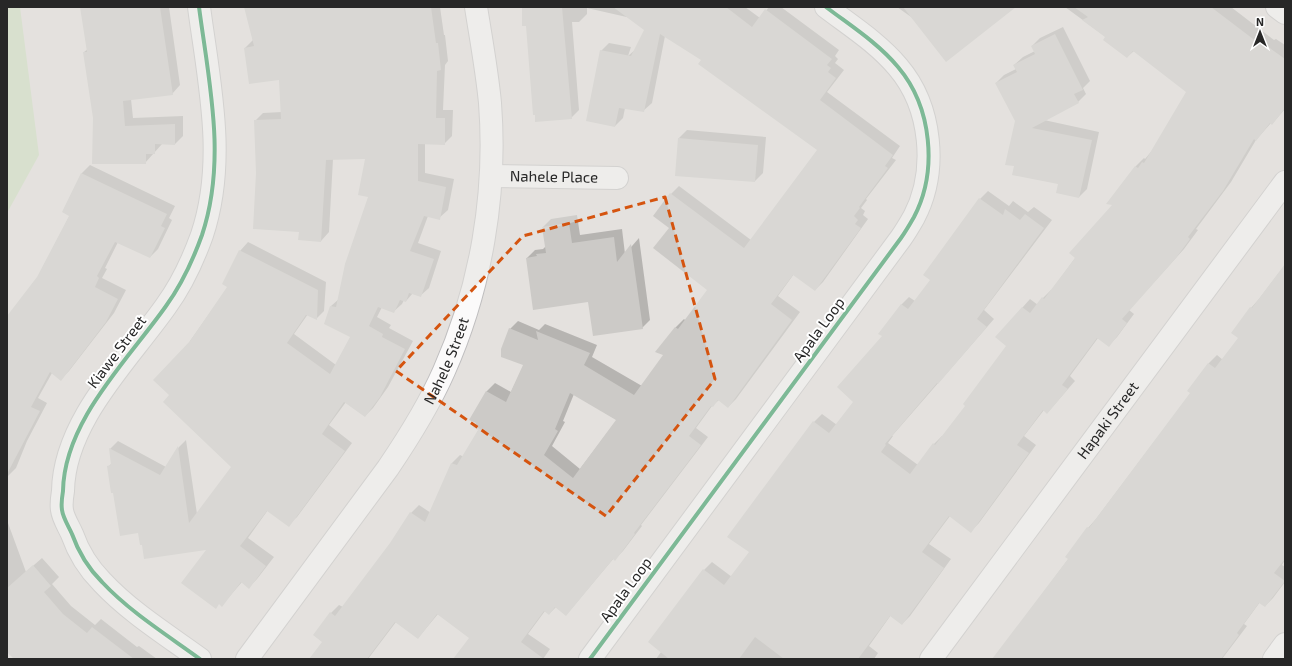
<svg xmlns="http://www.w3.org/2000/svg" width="1292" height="666" viewBox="0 0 1292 666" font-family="'Exo 2',sans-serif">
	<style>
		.green { fill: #cbddba }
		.shadow { fill: #0003; fill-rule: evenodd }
		.building { fill: #cccac7; fill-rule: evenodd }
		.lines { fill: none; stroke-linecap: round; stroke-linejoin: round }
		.street-casing { stroke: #bfbebf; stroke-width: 24 }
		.secondary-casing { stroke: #bfbebf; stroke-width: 24 }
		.street { stroke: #fbfafa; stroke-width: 22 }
		.secondary { stroke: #fbfafa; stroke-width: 22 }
		.cycleway-casing { stroke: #fff; stroke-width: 6 }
		.cycleway { stroke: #00873e; stroke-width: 4 }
		.marked { fill: none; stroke: #d5540f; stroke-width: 3; stroke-dasharray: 8 5; stroke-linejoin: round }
		.labels { text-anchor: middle; stroke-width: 4; stroke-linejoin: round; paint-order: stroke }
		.street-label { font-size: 15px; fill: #272727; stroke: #fff }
	</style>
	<rect width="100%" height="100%" fill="#e4e1de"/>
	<!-- green -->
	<polygon class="green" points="7,7 20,7 39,155 7,213"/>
	<!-- shadow -->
	<g class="shadow">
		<polygon points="81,7 169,7 180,85 172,94 131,99 133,118 183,116 183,136 175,144 162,144 145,163 94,118 84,52 88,49"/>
		<polygon points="245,7 440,7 444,35 445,35 448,61 445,65 443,110 453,110 452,136 444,144 425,144 425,173 454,179 448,210 439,218 428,216 418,243 441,251 429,288 420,296 413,293 406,301 404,300 402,304 393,312 382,307 377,317 391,325 389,328 413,341 388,387 373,408 365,416 346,402 329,425 352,443 297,517 288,525 268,510 248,538 274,557 257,579 249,587 242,582 222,605 208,548 143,543 139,532 114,492 108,467 112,463 110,449 118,441 166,467 179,447 186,440 197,514 232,467 171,395 190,341 229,286 240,251 248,242 326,282 324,311 316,319 308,314 294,334 336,365 351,337 331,306 339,299 369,197 367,157 333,159 329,232 321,241 300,231 257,173 255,121 263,113 282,112 280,79 245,48 253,40"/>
		<polygon points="523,7 639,7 631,18 587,8 587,14 579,22 572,22 579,110 571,118 527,25"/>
		<path d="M656,7h89l15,11 9,-11h12l58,43 -4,6 3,3 -3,4 9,7 -17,22 73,54 -8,12 4,2 -30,39 1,1 -6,8 4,3 -2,4 5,4 -45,63 -8,8 -21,-16 -16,22 22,16 -64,87 -8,8 -9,-7 -7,6 -16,22 12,9 -67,88 1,1 -19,25 -8,8 -1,-1 -48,57 -10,-8 -7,7 -4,-3 -17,23 22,15 -7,10h-89l16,-21 -32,-24 -20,24 -22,-16 -28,37h-58l13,-17 -9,-7 17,-22 8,-8 4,2 48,-64 20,-30 8,-8 12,8 21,-50 8,-8 4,2 15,-28 -1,-6 -7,-4 16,-28 8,-8 16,9 13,-27 -14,-36 8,-8 21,9 6,-6 52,21 -5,12 50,29 23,-31 -8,-3 19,-25 8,-8 2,2 23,-31 -39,-62 1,-34 8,-8 72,54 67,-90 -116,-91 -37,-23 -13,67 -9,8 -18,-3 -2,10 -8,8 -14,-75 8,-8 22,4 -3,9 8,-7zM574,394l43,26 -37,49 -28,-23 13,-24 -2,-1z"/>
		<polygon points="897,7 1015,7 914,19"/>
		<polygon points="1065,7 1231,7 1274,40 1276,39 1285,45 1285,109 1272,124 1271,123 1256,140 1231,182 1196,229 1198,230 1184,249 1129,310 1134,314 1117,337 1109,345 1098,338 1070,376 1075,381 1047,413 1044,410 1024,436 1036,445 979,523 971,531 950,516 929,544 951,559 910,616 902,624 891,615 869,646 878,653 874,659 656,659 661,652 704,570 712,562 732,577 750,552 814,422 822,414 837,425 855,402 883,336 901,305 909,297 915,301 931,280 980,199 988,191 1009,206 1013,201 1028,212 1034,207 1052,220 984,310 994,319 892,436 893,436 888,443 918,465 934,444 942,436 943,437 967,406 1007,346 1022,308 1030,299 1038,305 1043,298 1051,290 1052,290 1114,204 1108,203 1136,166 1144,158 1145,159 1155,147 1188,92 1134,51 1127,57 1106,37"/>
		<polygon points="1063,27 1090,81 1083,88 1086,94 1078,102 1044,120 1099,132 1087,189 1079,197 1059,184 1015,166 1016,121 996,83 1004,75 1016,69 1014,65 1023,57 1035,51 1032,46 1040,38"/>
		<polygon points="687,130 766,137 763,173 755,181 679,138"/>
		<polygon points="90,165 175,206 169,218 172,220 158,249 150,257 118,242 105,268 107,269 102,278 126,290 114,313 69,371 61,379 52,373 38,398 47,403 27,441 16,468 8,476 7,318 38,277 70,215 63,212 82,173"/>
		<polygon points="577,215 580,235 622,229 625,254 639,238 650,320 642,328 589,301 527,258 535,250 543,249 546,246 543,227 551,219"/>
		<polygon points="1285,265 1285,560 1282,565 1285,567 1285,582 1273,598 1265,606 1260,602 1244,624 1247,626 1222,659 994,659 1069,558 1088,528 1096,519 1191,393 1188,391 1209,363 1217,355 1223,360 1240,338 1251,308 1259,299"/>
		<polygon points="8,523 26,572 42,558 59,577 52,584 71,606 95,625 101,619 137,647 139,646 157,659 15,659 7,650 7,524"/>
	</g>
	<!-- building -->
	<g class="building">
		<polygon points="80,7 160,7 173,95 123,101 125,126 175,124 175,145 155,144 155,154 146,154 146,164 92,164 93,118 83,52 87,52"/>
		<polygon points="244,7 431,7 436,43 438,43 441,70 437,71 436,118 445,118 445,145 418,144 418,181 446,187 440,220 424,216 410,251 434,259 421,297 409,293 406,302 400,300 394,313 378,307 369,326 383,334 382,337 405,349 380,397 365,417 344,402 322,434 345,451 289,527 267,511 240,546 266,566 249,589 241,582 222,607 219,604 216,609 181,583 206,550 144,559 142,545 140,545 138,533 120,536 113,493 111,493 107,466 111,465 109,448 160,475 178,446 189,523 231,467 163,402 169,395 153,380 190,341 227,287 222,284 239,250 318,290 317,320 306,315 287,343 330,374 350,337 324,324 330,306 336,307 345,264 368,197 358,195 365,159 326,160 321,242 298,240 299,232 253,229 256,173 254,120 281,119 279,80 249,84 244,48 254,46"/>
		<polygon points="522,7 562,7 572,119 535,122 535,115 533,115 526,26 522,26"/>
		<path d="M613,7h113l26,20 13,-18 67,50 -5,6 4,3 -3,4 8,6 -16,22 73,55 -8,11 3,2 -29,39 1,1 -6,8 4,4 -3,4 6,4 -46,63 -22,-16 -22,29 21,16 -64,88 -10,-8 -5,7 -2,-1 -22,30 12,9 -67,88 1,1 -20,27 -2,-2 -47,57 -11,-9 -6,8 -5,-4 -23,31 23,17h-91l16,-21 -32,-24 -19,25 -23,-17 -28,37h-58l13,-17 -9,-7 17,-23 5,4 55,-73 20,-31 15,10 26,-59 6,2 21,-35 -5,-3 3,-4 -7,-3 17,-29 20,11 17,-37 -22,-8v-8l8,-21 29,12 -2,-9 54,22 -6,12 50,30 29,-40 -8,-3 20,-25 3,2 29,-39 -54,-42 16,-20 -16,-12 17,-23 74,55 73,-98 -119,-86 3,-4 -41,-26 -16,78 -25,-4 -4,19 -29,-6 14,-71 31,6 13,-26zM570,393l46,27 -43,58 -29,-23 14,-24 -3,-2z"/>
		<polygon points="903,7 1016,7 946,62"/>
		<polygon points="1074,7 1211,7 1265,48 1267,46 1285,59 1285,108 1272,125 1270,123 1256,141 1254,139 1223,191 1188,237 1190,239 1176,258 1122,319 1127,323 1109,347 1097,338 1062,385 1068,389 1047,414 1043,410 1017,445 1029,453 971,533 949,516 922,552 944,568 902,625 890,616 858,659 784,659 755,637 739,659 669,659 648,642 703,569 724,585 749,552 727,537 813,421 829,433 853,402 837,387 882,336 878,334 901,304 908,309 930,280 923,275 979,198 1003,215 1005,209 1020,220 1025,214 1044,228 977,319 987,327 938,384 937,383 885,444 886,445 881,452 910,474 933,443 935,445 965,406 963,404 1006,346 995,337 1022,307 1030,313 1042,297 1044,299 1075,258 1069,253 1112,205 1106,204 1135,166 1138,168 1142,162 1144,163 1186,92 1133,51 1127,58 1103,40 1105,37 1082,20 1088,17"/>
		<polygon points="1055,34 1083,90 1074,94 1079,103 1032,128 1092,140 1079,198 1056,193 1058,184 1012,175 1014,166 1005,165 1015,121 995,83 1017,72 1013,65 1035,54 1031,46"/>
		<polygon points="678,138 758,145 755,182 675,176"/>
		<polygon points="81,173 167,214 161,226 165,228 150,258 115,242 97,276 99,278 95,287 118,299 106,322 61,381 50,372 31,407 40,411 7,474 7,316 37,277 69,216 62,212"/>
		<polygon points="569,223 572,243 614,237 617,262 631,244 643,329 593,336 588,302 533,310 526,258 537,256 536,254 546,253 542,227"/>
		<polygon points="1285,264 1285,559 1274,573 1285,581 1265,607 1259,603 1237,633 1239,635 1221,659 992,659 1068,559 1065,557 1087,527 1089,528 1190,393 1187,391 1208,363 1215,368 1238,338 1231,333 1250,307 1252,308"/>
		<polygon points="33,565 51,586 44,592 63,614 87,633 92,627 134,659 14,659 7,652 7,588"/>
	</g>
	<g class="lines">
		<!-- street casing -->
		<g class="street-casing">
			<g id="street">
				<path d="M199,7c10,76 28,153 3,228 -9,25 -20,49 -36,71 -38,54 -102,115 -103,185 -1,6 -2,13 -1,19 1,8 7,17 10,24 6,17 17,35 30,48 28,30 65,53 98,77"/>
				<polyline points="1277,7 1285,13"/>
				<path id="s1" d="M491,176l126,2"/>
				<path d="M590,659l311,-421c5,-7 9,-14 13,-21 24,-46 18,-110 -16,-150 -20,-24 -47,-41 -72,-60"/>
				<polyline points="1274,659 1285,644"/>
			</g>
		</g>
		<!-- secondary casing -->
		<g class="secondary-casing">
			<g id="secondary">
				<path id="s2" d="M247,659l141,-191c21,-31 41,-63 56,-97 37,-83 53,-177 46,-268 -3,-32 -9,-64 -14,-96"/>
				<path id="s3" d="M931,659l354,-477"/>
			</g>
		</g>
		<!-- street -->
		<use href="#street" class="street"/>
		<!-- secondary -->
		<use href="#secondary" class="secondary"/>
		<!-- cycleway casing -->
		<g class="cycleway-casing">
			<g id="cycleway">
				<path d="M199,7c10,76 28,153 3,228 -9,25 -20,49 -36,71 -38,54 -102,115 -103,185 -1,6 -2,13 -1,19 1,8 7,17 10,24 6,17 17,35 30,48 28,30 65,53 98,77"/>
				<path d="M590,659l311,-421c5,-7 9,-14 13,-21 24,-46 18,-110 -16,-150 -20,-24 -47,-41 -72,-60"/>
			</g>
		</g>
		<!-- cycleway -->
		<use href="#cycleway" class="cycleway"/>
	</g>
	<!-- marked area -->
	<path d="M0 0H1292V666H0ZM665,197l50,182 -109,137 -210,-145 127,-135z" fill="#e4e1de" fill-opacity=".55" fill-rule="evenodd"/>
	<path class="marked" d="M665,197l50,182 -109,137 -210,-145 127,-135z"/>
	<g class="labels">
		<!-- street labels -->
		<g class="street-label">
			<text dy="5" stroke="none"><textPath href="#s1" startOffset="63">Nahele Place</textPath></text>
			<text transform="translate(819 330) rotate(-54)" y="5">Apala Loop</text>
			<text transform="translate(117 352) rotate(-53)" y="5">Kiawe Street</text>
			<text dy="5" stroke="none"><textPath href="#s2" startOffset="360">Nahele Street</textPath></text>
			<text dy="5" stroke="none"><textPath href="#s3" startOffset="297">Hapaki Street</textPath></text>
			<text transform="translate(626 590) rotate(-54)" y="5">Apala Loop</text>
		</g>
	</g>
	<!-- border -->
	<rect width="1292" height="666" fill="none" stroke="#272727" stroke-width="16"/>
	<!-- north arrow -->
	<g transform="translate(1260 32)" stroke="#ffffff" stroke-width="3" paint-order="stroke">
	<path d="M0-3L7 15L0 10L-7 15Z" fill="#272727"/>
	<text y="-6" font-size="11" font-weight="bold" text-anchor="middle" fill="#272727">N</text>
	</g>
</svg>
